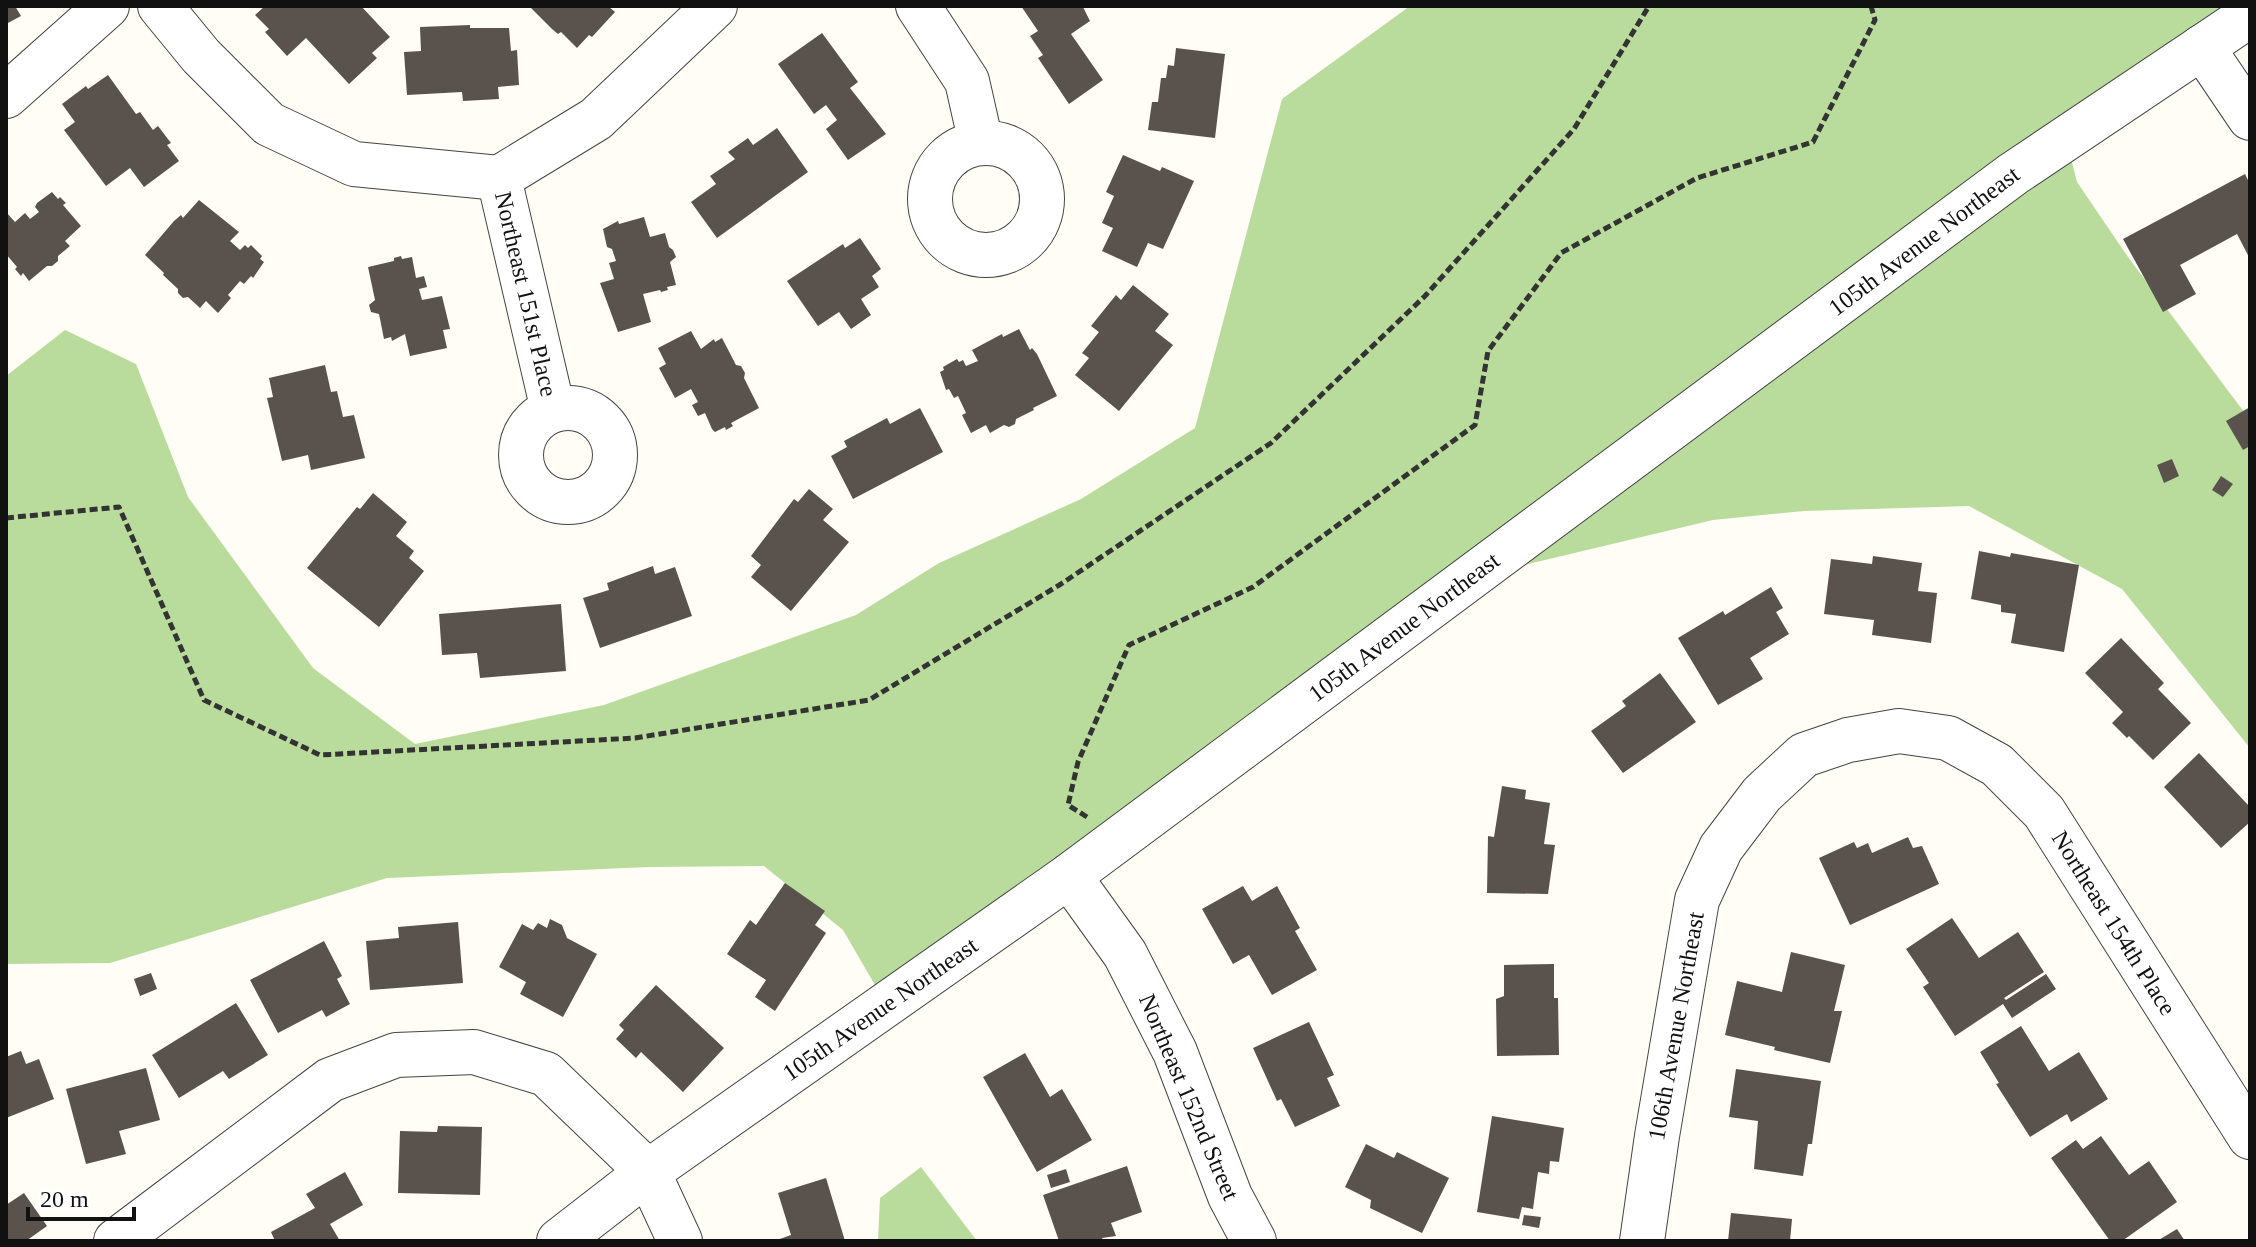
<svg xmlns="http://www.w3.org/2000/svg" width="2256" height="1247" viewBox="0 0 2256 1247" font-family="Georgia,serif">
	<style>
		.forest { fill: #b9dc9c }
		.building { fill: #5a524d }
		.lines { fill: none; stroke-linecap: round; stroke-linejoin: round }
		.minor-casing { stroke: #444; stroke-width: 46 }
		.path { stroke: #333; stroke-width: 5; stroke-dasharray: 8 4; stroke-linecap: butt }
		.minor { stroke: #fff; stroke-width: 44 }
		.labels { text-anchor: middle; stroke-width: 8; stroke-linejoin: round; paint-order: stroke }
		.street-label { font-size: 24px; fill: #111; stroke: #fff }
	</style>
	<rect width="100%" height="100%" fill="#fffdf5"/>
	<!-- forest -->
	<g class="forest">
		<polygon points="1410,6 2250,6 2066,139 2077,182 2128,257 2250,420 2250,748 2122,589 1969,506 1804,511 1713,520 1470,578 886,1004 843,930 764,866 649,867 387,878 110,963 6,964 6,376 65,330 136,364 188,497 313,668 415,744 604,705 856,615 939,563 1081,499 1195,428 1282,99"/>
		<polygon points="921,1167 977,1241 878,1241 880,1198"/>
	</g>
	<!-- building -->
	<g class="building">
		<polygon points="6,6 15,6 21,16 6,24"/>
		<polygon points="265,6 361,6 390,37 372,53 377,58 349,84 306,38 287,56 265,32 269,29 255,15"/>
		<polygon points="529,6 608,6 615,12 592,37 589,35 577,48 561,32 558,34 552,29"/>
		<polygon points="1021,6 1083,7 1090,21 1071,34 1103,80 1069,104 1038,58 1043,55 1030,36 1038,31"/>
		<polygon points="470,25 470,28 509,28 511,51 517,50 519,85 498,87 499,99 463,101 462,92 407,95 404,52 421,51 420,27"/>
		<polygon points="822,33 858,82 850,88 886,134 848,160 826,129 837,120 826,105 814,114 778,64"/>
		<polygon points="1176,48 1225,54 1215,138 1148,130 1152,102 1158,102 1161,78 1166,78 1168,65 1174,66"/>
		<polygon points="108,75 136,114 140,112 153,130 158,126 171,143 167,145 179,161 144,187 130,168 106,186 64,130 75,122 62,104 86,86 88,89"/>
		<polygon points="777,128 808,172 717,238 691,202 716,184 710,176 735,159 728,152 748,138 753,145"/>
		<polygon points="1123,155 1160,171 1162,167 1194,181 1163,249 1148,243 1137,267 1102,251 1113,228 1102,223 1114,196 1106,192"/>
		<polygon points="2245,174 2250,184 2250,259 2237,234 2180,265 2196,294 2163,312 2123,239"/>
		<polygon points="52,192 58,199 60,197 66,203 63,205 81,226 65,241 70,246 58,256 58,261 52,266 47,266 29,281 23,273 21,276 15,269 17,267 6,254 6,212 15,222 25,213 30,219 39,212 35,207 37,203"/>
		<polygon points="199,200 239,232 230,241 240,250 245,245 248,248 251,245 262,256 260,259 264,262 253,278 251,276 244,284 240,281 228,295 231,298 218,313 206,301 200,308 188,297 183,298 178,293 178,289 163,275 164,273 145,255 174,221 181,215 183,218"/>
		<polygon points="644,217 650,237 665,233 669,247 673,250 676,257 670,262 676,285 667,287 668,290 661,292 660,290 643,294 651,322 618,332 600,283 614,279 609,263 616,261 612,249 607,247 603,229 618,221 619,224"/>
		<polygon points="860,238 881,269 872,276 879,287 861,299 871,315 851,329 839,312 818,326 787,281 843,244 845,248"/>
		<polygon points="401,256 402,259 412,257 416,278 424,276 427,287 419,289 422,300 442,296 450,329 443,330 447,348 410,356 405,334 392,341 391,337 384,339 379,314 371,312 369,305 375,300 368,267 394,261 394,258"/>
		<polygon points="1133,285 1169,314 1155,331 1173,345 1119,411 1075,375 1089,358 1082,353 1099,332 1091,326 1116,295 1121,300"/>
		<polygon points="1019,329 1030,350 1032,348 1037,354 1057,396 1033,408 1034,410 1016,419 1015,424 1009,427 1004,425 990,433 986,425 971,433 962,415 966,413 958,396 954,398 949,389 946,390 940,372 944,370 943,367 957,359 959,362 963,360 966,366 978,361 972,350 1002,334 1003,337"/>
		<polygon points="691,331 701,349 714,339 715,342 722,338 736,365 741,366 745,373 744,378 759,408 731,423 733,426 726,430 725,427 715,432 712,429 705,413 698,416 692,405 698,402 691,389 675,398 659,368 666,364 658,348"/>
		<polygon points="325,365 331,392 337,391 343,417 354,415 365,458 311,470 308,455 282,461 267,398 273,397 269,378"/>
		<polygon points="2250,407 2250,446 2243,450 2226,421"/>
		<polygon points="920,408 943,452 853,499 831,456 847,447 844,441 887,418 890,424"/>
		<polygon points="2172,459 2179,476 2164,483 2157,465"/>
		<polygon points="2221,476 2233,484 2223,497 2212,490"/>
		<polygon points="809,489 833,509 823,520 849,542 791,611 751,577 761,565 751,556 794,499 798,502"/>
		<polygon points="373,493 407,522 396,536 414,551 409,558 424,571 379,627 307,568 357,507 360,509"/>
		<polygon points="1979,551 2010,557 2011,553 2079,565 2064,652 2011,643 2016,614 2001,612 2001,605 1971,599"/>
		<polygon points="1873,556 1922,563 1918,591 1937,593 1931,643 1872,635 1874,620 1824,614 1831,559 1872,564"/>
		<polygon points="653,566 655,574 675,567 692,616 600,648 583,598 609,590 607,583"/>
		<polygon points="1771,587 1783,608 1776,612 1789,634 1750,658 1763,679 1718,705 1678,638 1723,611 1725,615"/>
		<polygon points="561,604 566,671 480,678 477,653 442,655 439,614"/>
		<polygon points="2121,638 2164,683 2158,689 2191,723 2153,760 2129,736 2127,738 2112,723 2123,712 2085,673"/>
		<polygon points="1660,673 1696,722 1623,773 1591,731 1626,706 1622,701"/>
		<polygon points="2199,753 2250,807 2250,822 2221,848 2164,787"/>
		<polygon points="1502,786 1526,790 1525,799 1550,803 1544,844 1555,845 1548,894 1487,893 1488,836 1494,837"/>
		<polygon points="1908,837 1913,848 1922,846 1939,884 1850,925 1819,858 1854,842 1857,848 1868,843 1872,853"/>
		<polygon points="785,883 825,911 815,925 826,933 775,1011 755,997 766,980 727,954 750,920 756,925"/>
		<polygon points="1243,886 1252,901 1277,886 1300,928 1295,931 1317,970 1272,995 1249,955 1233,964 1202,909"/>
		<polygon points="1952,918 1979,958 2018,932 2044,972 2004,998 2006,1000 2046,974 2056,989 2012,1018 2003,1004 1955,1036 1923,987 1929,983 1906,949"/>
		<polygon points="550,919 562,925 567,938 597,954 563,1017 520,994 526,982 499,967 522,924 533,930 538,923 547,928"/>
		<polygon points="458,922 463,983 370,990 366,941 399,938 398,927"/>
		<polygon points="324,941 342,976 337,979 350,1004 326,1017 322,1010 278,1033 250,980"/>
		<polygon points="1791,952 1845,965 1834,1011 1842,1011 1830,1063 1774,1050 1775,1047 1725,1035 1737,981 1782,992"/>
		<polygon points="1554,964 1554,998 1558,998 1559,1055 1497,1056 1496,999 1504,996 1504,965"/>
		<polygon points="151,973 157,989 140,996 134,979"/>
		<polygon points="656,985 724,1048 683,1092 641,1052 636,1058 616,1039 624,1030 619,1025"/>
		<polygon points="236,1003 268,1055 229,1079 223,1071 179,1098 152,1055"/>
		<polygon points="1309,1022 1334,1075 1327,1078 1340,1106 1295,1127 1281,1099 1277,1101 1253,1048"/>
		<polygon points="2021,1026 2049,1071 2079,1052 2108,1099 2071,1122 2067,1114 2030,1137 1996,1084 1999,1083 1980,1052"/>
		<polygon points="21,1051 26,1064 39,1059 54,1099 6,1118 6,1057"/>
		<polygon points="1025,1053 1050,1097 1062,1089 1092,1140 1037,1172 983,1077"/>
		<polygon points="146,1068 160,1120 119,1131 126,1154 86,1164 66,1089"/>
		<polygon points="1736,1069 1821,1081 1812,1144 1808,1144 1803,1176 1754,1169 1758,1121 1729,1117"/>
		<polygon points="1492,1116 1564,1128 1559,1162 1550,1161 1549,1174 1538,1172 1533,1209 1522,1207 1519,1219 1477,1212"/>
		<polygon points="438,1126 482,1127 480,1195 398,1193 400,1131 437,1132"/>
		<polygon points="2101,1136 2129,1175 2149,1161 2177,1202 2122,1241 2110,1241 2051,1158 2076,1140 2083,1149"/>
		<polygon points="1366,1144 1394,1158 1397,1152 1449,1178 1422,1233 1370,1208 1371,1200 1345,1187"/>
		<polygon points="1127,1166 1142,1212 1111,1223 1116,1236 1102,1238 1103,1241 1059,1241 1043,1195"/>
		<polygon points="1066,1169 1070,1182 1051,1188 1047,1175"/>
		<polygon points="345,1172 363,1205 330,1224 340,1241 275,1241 271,1232 315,1208 306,1194"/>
		<polygon points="826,1178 845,1241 774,1241 791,1235 778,1193"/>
		<polygon points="24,1193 47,1226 26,1241 6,1241 6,1205"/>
		<polygon points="1731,1213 1792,1219 1790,1241 1728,1241"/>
		<polygon points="1524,1215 1541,1217 1539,1228 1522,1225"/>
		<polygon points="2177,1229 2185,1241 2157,1241"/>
	</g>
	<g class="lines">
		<!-- minor casing -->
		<g class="minor-casing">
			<g id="minor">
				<polyline points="160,6 201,56 269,124 354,164 499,178"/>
				<polyline points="918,6 967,81 981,143"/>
				<polyline points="2202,47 2250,118"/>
				<polyline points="6,96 107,6"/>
				<circle cx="986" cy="199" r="56"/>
				<polyline points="499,178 596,119 715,6"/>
				<polyline points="499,178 553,410"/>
				<circle cx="568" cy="455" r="47"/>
				<polyline points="1069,876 1125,954 1175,1052 1230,1196 1254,1241"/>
				<polyline points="116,1241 330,1080 396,1055 474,1052 546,1074 648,1172 680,1241"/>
				<polyline points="559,1241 648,1172 1069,876 2013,174 2250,15"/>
				<polyline points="1642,1241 1657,1136 1697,900 1721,848 1762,794 1804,755 1848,740 1899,731 1948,738 1997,765 2044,812 2250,1137"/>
			</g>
		</g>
		<!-- path -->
		<g class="path">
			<polyline points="6,518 119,507 204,700 320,755 635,738 869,700 1061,584 1271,443 1425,296 1574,129 1649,6"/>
			<polyline points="1087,817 1068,805 1078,762 1129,645 1253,587 1475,425 1488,351 1561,253 1697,178 1813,142 1875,20 1871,6"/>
		</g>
		<!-- minor -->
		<use href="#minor" class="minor"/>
	</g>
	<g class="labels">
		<!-- street labels -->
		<g class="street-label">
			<text transform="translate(1924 241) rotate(-37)" y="8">105th Avenue Northeast</text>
			<text transform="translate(526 294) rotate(77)" y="8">Northeast 151st Place</text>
			<text transform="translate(1404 627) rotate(-37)" y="8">105th Avenue Northeast</text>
			<text transform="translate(2114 923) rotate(58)" y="8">Northeast 154th Place</text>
			<text transform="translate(880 1009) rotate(-35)" y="8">105th Avenue Northeast</text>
			<text transform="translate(1676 1026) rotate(-80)" y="8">106th Avenue Northeast</text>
			<text transform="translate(1189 1097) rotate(67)" y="8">Northeast 152nd Street</text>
		</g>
	</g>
	<!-- border -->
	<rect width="2256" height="1247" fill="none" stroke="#111111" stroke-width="16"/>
	<!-- scale -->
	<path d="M28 1207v12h106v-12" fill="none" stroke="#111111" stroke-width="4"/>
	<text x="40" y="1207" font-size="24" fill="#111111" stroke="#ffffff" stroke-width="6" paint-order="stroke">20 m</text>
</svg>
